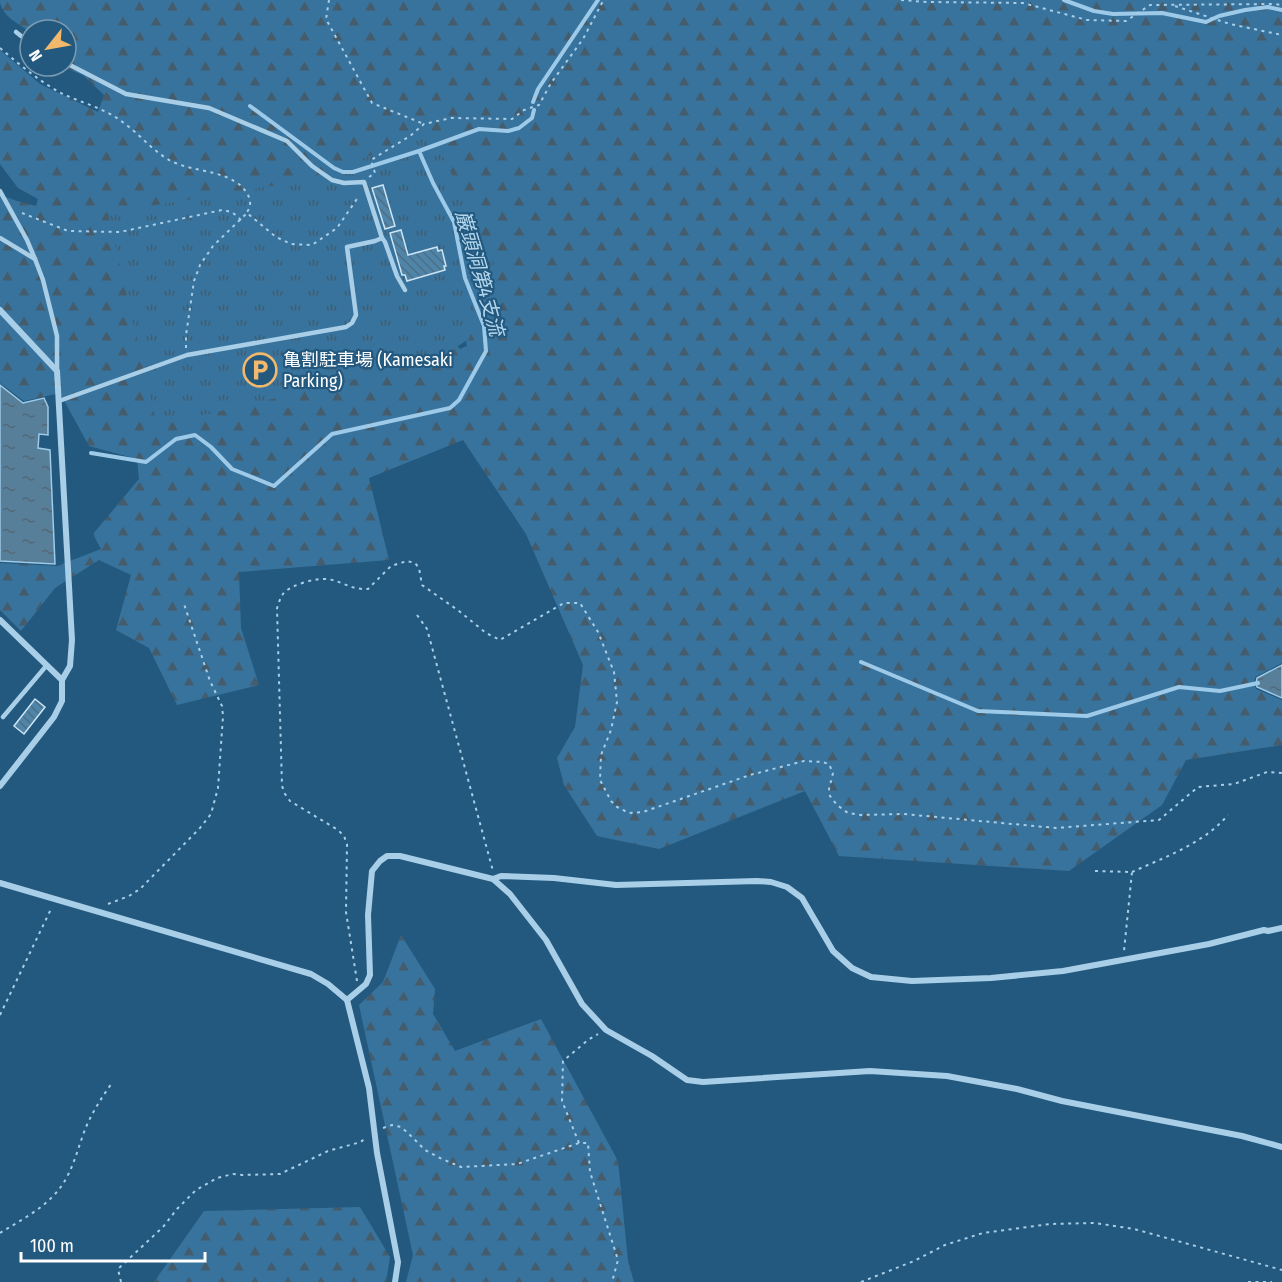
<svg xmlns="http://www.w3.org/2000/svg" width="1282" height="1282" viewBox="0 0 1282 1282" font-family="'Fira Sans Condensed','Noto Sans JP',sans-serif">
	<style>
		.forest { fill: url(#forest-firs); fill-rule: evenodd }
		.park { fill: url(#park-tufts) }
		.water { fill: url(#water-ripples); stroke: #9dcae8; stroke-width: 1.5 }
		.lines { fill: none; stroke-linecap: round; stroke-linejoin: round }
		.stream { stroke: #9dcae8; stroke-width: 4 }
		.building { fill: url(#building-back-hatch); stroke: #cce5f5; stroke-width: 1.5 }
		.path { stroke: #a9cee7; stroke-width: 2; stroke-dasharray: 3 4.5; stroke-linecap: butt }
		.lane { stroke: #a9cee7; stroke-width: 4.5 }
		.street { stroke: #a9cee7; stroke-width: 6 }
		.labels { text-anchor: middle; stroke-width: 4.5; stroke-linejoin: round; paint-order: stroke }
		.poi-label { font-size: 18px; fill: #fff; stroke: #23597f; text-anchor: start }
		.water-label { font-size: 20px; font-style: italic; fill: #b4d7ee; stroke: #23597f }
	</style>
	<defs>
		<pattern id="forest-firs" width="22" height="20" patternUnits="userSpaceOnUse" patternTransform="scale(1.5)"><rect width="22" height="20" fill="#37739d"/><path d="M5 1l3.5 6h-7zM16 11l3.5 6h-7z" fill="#445c6c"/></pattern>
		<pattern id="park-tufts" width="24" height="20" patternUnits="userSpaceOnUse" patternTransform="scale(1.5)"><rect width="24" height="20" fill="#37739d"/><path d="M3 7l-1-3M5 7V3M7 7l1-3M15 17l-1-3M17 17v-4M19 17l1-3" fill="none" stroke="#445c6c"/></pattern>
		<pattern id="water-ripples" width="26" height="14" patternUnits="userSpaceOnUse" patternTransform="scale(1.5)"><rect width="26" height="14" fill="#587f99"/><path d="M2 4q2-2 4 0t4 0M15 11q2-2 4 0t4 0" fill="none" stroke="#536876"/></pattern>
		<pattern id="building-back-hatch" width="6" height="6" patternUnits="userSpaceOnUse" patternTransform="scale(1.5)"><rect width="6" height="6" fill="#5085aa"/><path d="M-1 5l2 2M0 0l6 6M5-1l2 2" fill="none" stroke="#4e6e84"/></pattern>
	</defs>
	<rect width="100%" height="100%" fill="#23597f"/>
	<!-- forest -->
	<g class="forest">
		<path d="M0,0h1282v663l-27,14 -1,7 2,5 26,11v45l-96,15 -24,45 -93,66 -230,-15 -34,-65 -146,58 -62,-13 -33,-51 -7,-27 18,-31 8,-62 -57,-131 -63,-94 -94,38 20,82 -150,12 2,56 18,57 -82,20 -28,-57 -33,-18 15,-55 -32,-15 -44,28 -34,43 -21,-21v-47l57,3 44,-17 -8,-15 46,-55 -2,-20 -48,-13 -29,-53 -36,8 -24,-18v-188l17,6 19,5 2,-7 -20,-11 -18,-24v-114l40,34 58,28 6,-17 -21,-20 -23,-9h6v-36h-36v2c-11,-8 -30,-17 -30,-32zM462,321l5,25 -7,3 -18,-20z"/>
		<polygon points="401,935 435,989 433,1014 455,1051 541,1019 618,1161 628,1261 634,1282 406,1282 413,1255 359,1005 383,982"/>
		<polygon points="360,1207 390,1257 386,1282 154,1282 204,1211"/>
	</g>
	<!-- park -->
	<polygon class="park" points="432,133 494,263 469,339 434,361 157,426 108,213 301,181"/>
	<!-- water -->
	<g class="water">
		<polygon points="0,385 23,403 44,398 48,407 48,435 39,434 38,448 50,450 55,564 0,561"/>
		<polygon points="1282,665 1282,698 1257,687 1256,684 1257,678"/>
	</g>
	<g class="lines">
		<!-- stream -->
		<g class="stream">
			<polyline points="1064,0 1094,11 1113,14 1162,13 1206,22 1219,16 1245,10 1268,7 1282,10"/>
			<polyline points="533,102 538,89 598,0"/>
			<polyline points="250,106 334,168 343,172 353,172 419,151"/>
			<polyline points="91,453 146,462 176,439 195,435 211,447 232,469 274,486 332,434 450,408 459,400 486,351 484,326 465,278 454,222 433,183 419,151 479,129 508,131 519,128 532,118 534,110"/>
			<polyline points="861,662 978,711 1087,716 1179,687 1220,691 1258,683"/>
		</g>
	</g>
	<!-- building -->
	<g class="building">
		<polygon points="383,185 395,226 385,229 372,188"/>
		<polygon points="401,230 408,255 437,247 438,251 442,250 446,266 444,266 445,270 407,281 405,275 402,275 390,233"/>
		<polygon points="35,699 45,707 24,734 14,726"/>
	</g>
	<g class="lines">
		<!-- path -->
		<g class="path">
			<polyline points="329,0 326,19 372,103 424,124"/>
			<polyline points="901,0 927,2 1023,3 1087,20 1126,21 1150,5 1274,4 1282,5"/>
			<polyline points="1175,6 1230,24 1282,35"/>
			<path d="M0,48c20,17 40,34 63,46 19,9 41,14 58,27 18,12 31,30 50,40 22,11 48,8 69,24 8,7 14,18 7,27"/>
			<polyline points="369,177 375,173 371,160 410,136 424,124 451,118 512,119 524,110 539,105 551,83 583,39 603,1 606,0"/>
			<polyline points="22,213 68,231 120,232 222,210 232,212 241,220"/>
			<polyline points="186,348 186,335 194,281 200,265 213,246 247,213 276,237 291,244 312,245 337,228 359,196"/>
			<polyline points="417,615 427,629 493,871"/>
			<polyline points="1095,871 1132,872 1124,951"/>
			<path d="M1132,872c33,-15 71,-28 96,-57"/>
			<polyline points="108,904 129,896 140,889 200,828 211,814 218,788 223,716 222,706 210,681 184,604"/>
			<path d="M357,981l-11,-69 1,-68 -3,-8 -6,-6 -48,-29 -5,-7 -3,-8 -5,-178c2,-5 3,-10 6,-14 7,-9 32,-16 44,-15 15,2 24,11 41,10l23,-23 16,-5 8,2 4,5 3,17 37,26 27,22 14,7 64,-37h16l18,29 16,40 3,30 -6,28 -10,25 -1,25 11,21 6,6 12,6 14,-1 107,-37 54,-14 18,1 7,2 4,9 -4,16 1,7 7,9 11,8 13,2 43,-1 152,14 103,-8 39,-33 36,-3 33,-12 15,1"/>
			<polyline points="0,1015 52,907"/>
			<polyline points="383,1128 392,1125 401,1127 408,1133 425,1150 440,1158 461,1167 517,1164 579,1143 588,1143 590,1172 618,1260 612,1282"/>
			<polyline points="579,1143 562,1101 563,1061 588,1040 598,1034"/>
			<path d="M0,1233c21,-13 45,-25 60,-45 13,-17 18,-41 26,-61 7,-16 16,-30 26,-44"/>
			<polyline points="121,1282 118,1269 163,1227 177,1209 196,1190 217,1178 233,1174 242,1175 280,1174 328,1151 361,1142 365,1138"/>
			<polyline points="861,1282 914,1261 945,1245 983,1233 1050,1224 1095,1223 1134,1229 1282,1270"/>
			<polyline points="1248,1282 1272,1282"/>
		</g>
		<!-- lane -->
		<g class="lane">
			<polyline points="16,32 30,43"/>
			<polyline points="66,63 126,94 209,108 287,141 312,166 332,180 344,183 364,182 382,238 385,242 397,276 405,290"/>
			<polyline points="0,191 27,240 35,259"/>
			<polyline points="0,238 35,259 43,280 57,336 57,371"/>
			<polyline points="59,401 187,355 346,327 352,323 356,315 347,247 375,241 382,238"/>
			<polyline points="3,717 47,665"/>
		</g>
		<!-- street -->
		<g class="street">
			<polyline points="0,310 57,371 72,640 70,666 62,680 62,701 54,717 0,786"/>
			<polyline points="0,620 62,680"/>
			<polyline points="493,879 501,876 554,878 616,885 757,881 771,882 787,887 802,898 833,951 852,968 871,977 912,981 991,978 1063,971 1209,944 1264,930 1268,931 1282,928"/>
			<polyline points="0,883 311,974 328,984 347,1000 369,1088 377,1153 398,1262 395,1282"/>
			<polyline points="347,1000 366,984 370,975 368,915 372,871 380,861 387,856 400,856 493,879 510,894 546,940 582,1004 606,1030 652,1056 687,1080 703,1082 870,1071 947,1076 1017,1089 1062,1101 1108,1110 1242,1136 1282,1147"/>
		</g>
	</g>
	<!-- icons -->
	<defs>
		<g id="parking-ring" transform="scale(1.725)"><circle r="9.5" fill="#23597f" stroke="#f2b86b" stroke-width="1.5"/><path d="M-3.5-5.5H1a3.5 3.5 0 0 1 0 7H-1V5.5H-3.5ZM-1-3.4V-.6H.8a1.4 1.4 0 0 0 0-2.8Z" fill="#f2b86b"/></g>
	</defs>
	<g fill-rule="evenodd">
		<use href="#parking-ring" x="260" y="370"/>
	</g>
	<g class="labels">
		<!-- poi labels -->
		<g class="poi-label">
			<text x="283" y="366">亀割駐車場 (Kamesaki<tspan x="283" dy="21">Parking)</tspan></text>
		</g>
		<!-- water labels -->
		<g class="water-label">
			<text transform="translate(480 273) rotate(74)" y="7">巌頭洞第4支流</text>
		</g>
	</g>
	<!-- north arrow -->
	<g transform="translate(48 48) rotate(239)"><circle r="28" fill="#23597f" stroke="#7b9bb2" stroke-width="1.5"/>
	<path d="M0-4.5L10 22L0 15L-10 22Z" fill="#f2b86b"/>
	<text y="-9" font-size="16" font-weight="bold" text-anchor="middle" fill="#ffffff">N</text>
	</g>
	<!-- scale -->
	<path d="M21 1252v9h184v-9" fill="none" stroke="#ffffff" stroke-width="3"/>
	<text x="30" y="1252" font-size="18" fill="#ffffff" stroke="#23597f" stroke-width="4.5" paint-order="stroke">100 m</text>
</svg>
